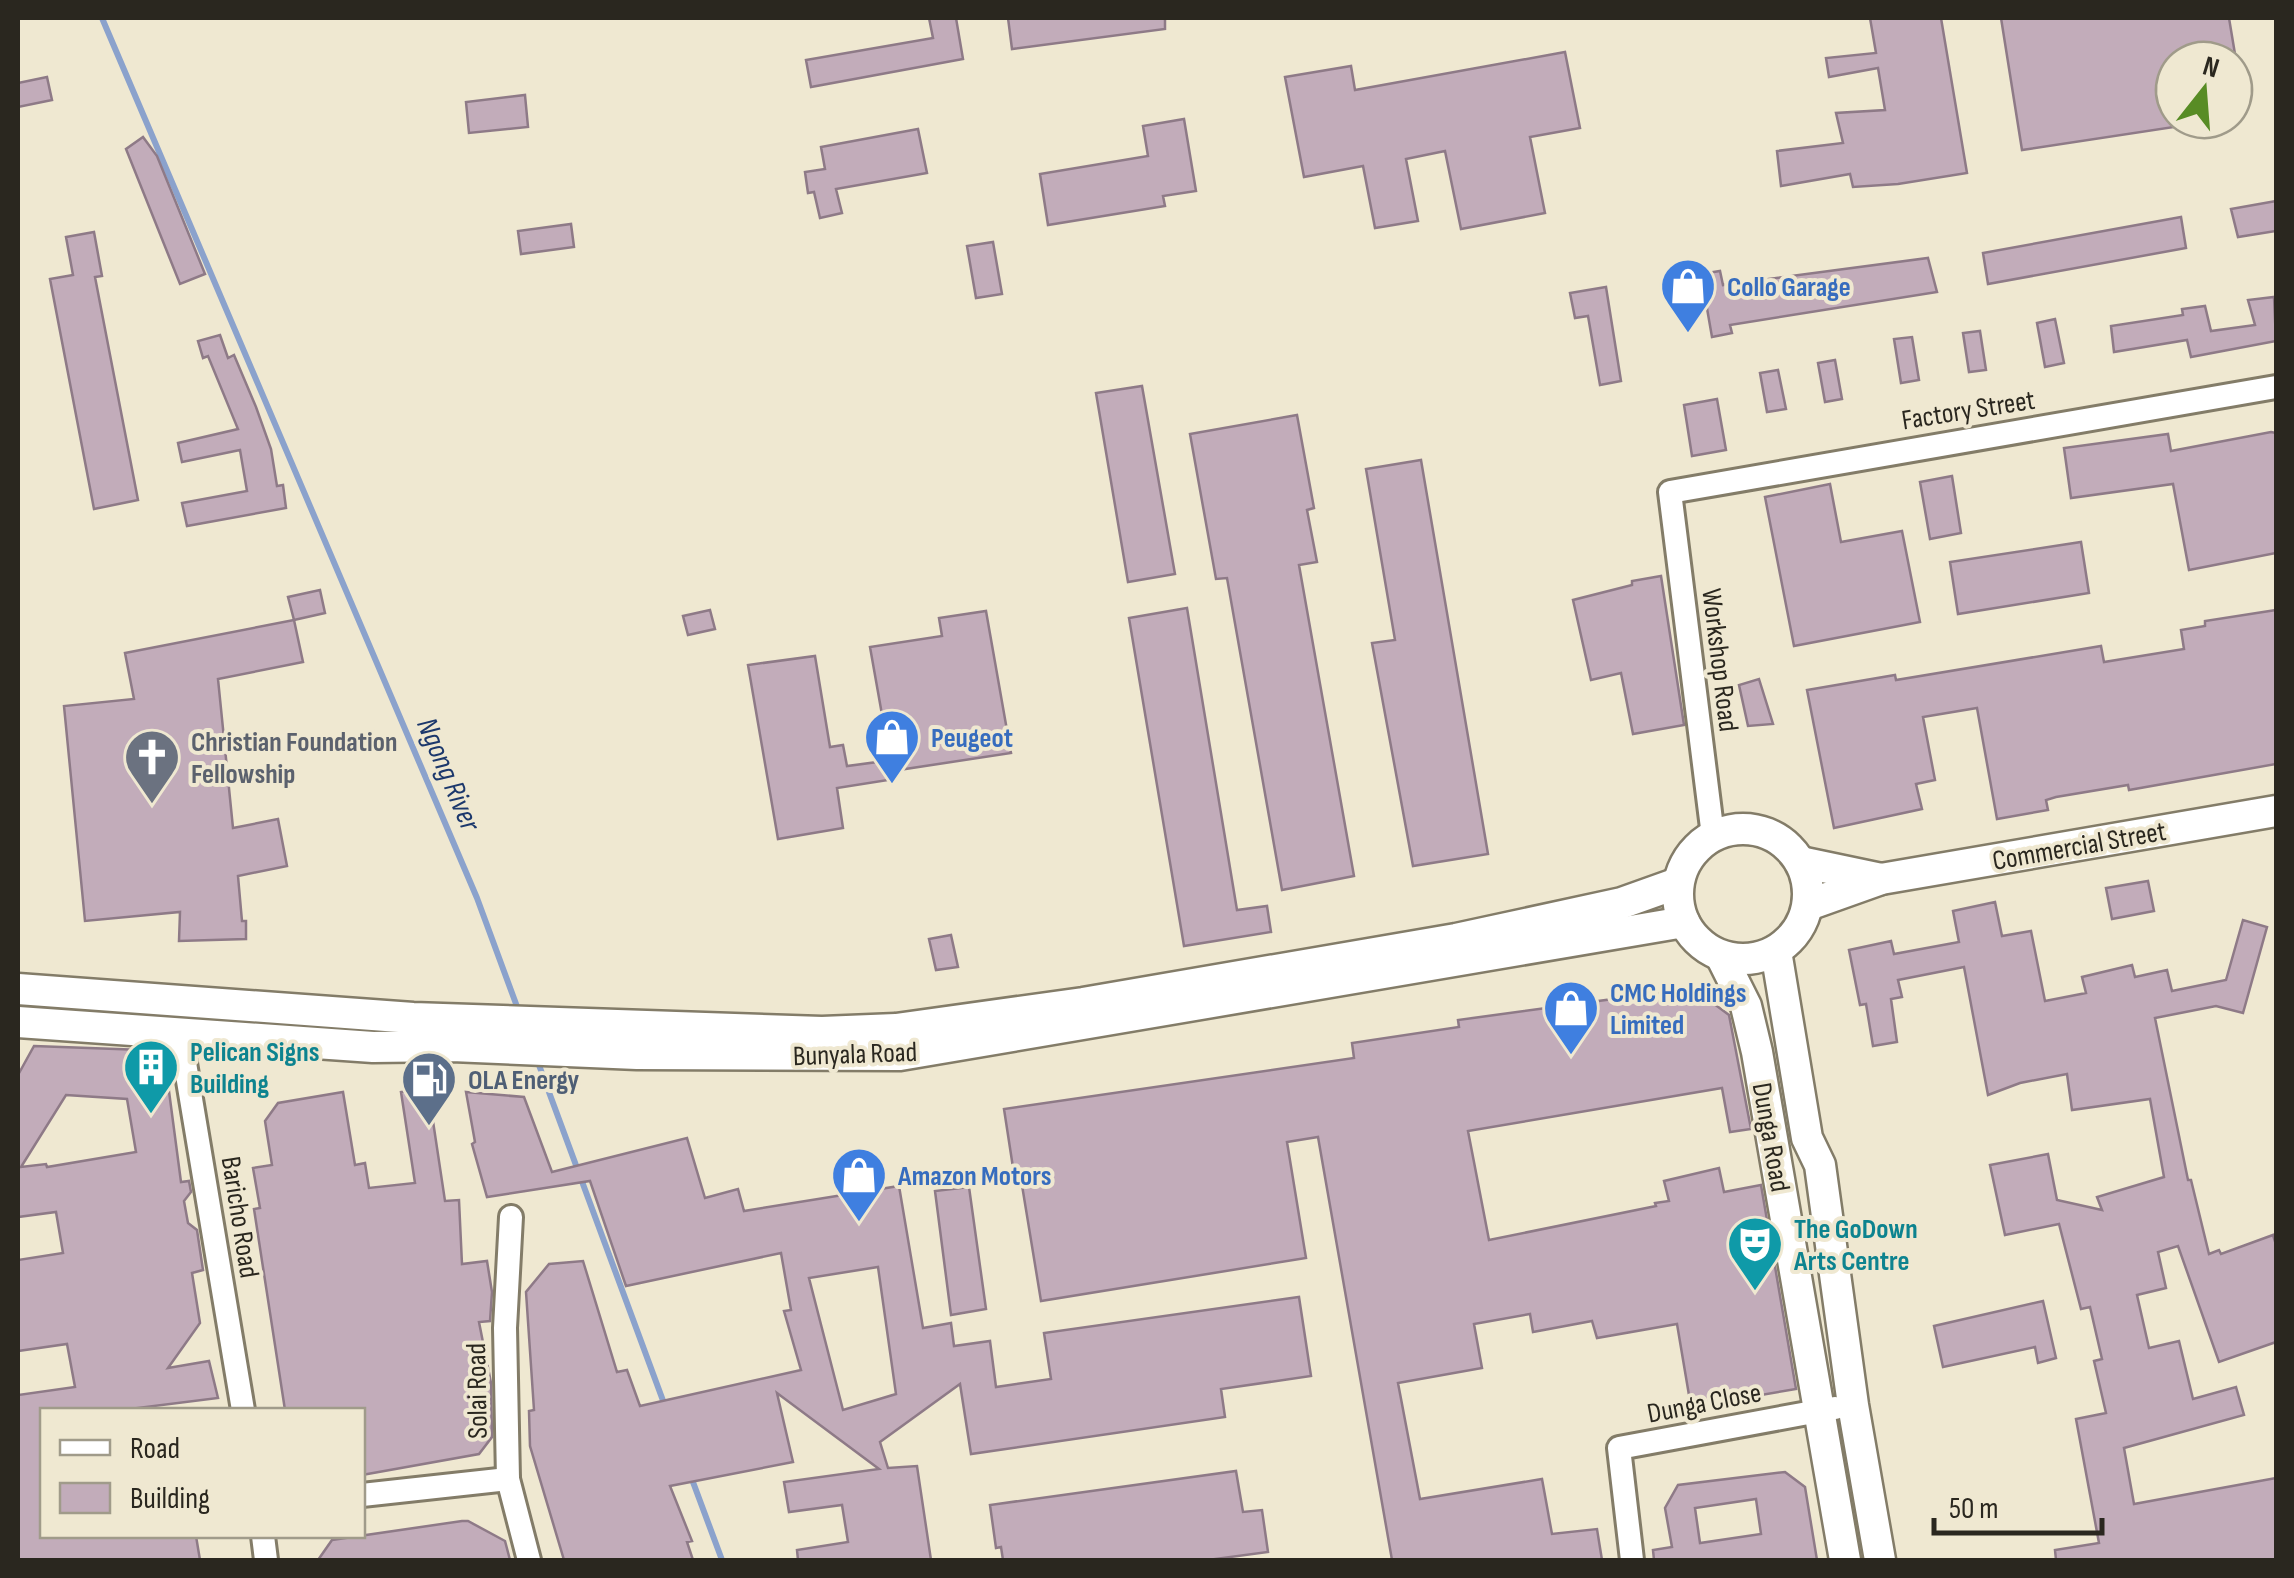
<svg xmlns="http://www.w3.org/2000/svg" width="2294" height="1578" viewBox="0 0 2294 1578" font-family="'Sofia Sans Condensed',sans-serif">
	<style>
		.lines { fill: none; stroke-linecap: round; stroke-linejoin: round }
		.stream { stroke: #8ba2cc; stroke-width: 6 }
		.building { fill: #c2acba; stroke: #8e7a87; stroke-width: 2.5; fill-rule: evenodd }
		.street-casing { stroke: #837c68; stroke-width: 28 }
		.secondary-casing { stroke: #837c68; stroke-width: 35 }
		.street { stroke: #fff; stroke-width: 22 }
		.secondary { stroke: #fff; stroke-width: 30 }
		.labels { text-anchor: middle; stroke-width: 8; stroke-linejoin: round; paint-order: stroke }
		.shop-label { font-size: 28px; font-weight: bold; fill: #366cbe; stroke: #efe8d1; text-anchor: start }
		.street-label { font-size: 28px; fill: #2a271f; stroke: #efe8d1 }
		.worship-label { font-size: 28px; font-weight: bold; fill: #5b616d; stroke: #efe8d1; text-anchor: start }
		.culture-label { font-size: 28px; font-weight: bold; fill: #0d838f; stroke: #efe8d1; text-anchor: start }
		.service-label { font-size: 28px; font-weight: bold; fill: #4e5e75; stroke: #efe8d1; text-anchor: start }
		.water-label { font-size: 30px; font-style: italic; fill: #1c386c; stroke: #efe8d1 }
	</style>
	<rect width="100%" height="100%" fill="#efe8d1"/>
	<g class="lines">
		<!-- stream -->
		<g class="stream">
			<polyline points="102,18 477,898 519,1012"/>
			<polyline points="536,1057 665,1406"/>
			<polyline points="690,1474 722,1560"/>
		</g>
	</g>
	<!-- building -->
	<g class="building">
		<polygon points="929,18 956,18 963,59 811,87 806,60 933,38"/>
		<polygon points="1008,18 1165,18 1165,29 1012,49"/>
		<polygon points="1870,18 1941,18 1967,173 1898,184 1853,187 1850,174 1781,186 1777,151 1843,143 1836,113 1885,110 1878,68 1829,77 1826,58 1876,53"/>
		<polygon points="2001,18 2229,18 2236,60 2174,60 2174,127 2022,150"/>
		<polygon points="1565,52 1580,128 1530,137 1545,213 1461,229 1445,151 1406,159 1418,221 1375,228 1363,166 1304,177 1285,77 1351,66 1355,90"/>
		<polygon points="47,77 52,100 18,107 18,83"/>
		<polygon points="525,95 528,127 469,133 466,102"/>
		<polygon points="1184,119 1196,191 1163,196 1165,206 1048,225 1040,174 1148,156 1143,126"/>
		<polygon points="918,129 927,173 836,189 842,213 820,218 814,192 808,193 805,172 825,169 821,147"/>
		<polygon points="143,137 157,156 205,274 180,284 126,149"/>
		<polygon points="2276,201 2276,231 2238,237 2231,209"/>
		<polygon points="2181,217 2186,248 1988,284 1983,253"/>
		<polygon points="571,224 574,247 521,254 518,231"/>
		<polygon points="94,232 102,276 95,277 138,500 94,509 50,279 73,275 66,237"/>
		<polygon points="993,242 1002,294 976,298 967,246"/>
		<polygon points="1928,258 1937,292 1730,325 1732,333 1712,337 1701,274 1720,271 1723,285"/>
		<polygon points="1606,287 1621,381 1600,385 1588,316 1575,318 1570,293"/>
		<polygon points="2274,297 2276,341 2191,357 2187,340 2114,352 2111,326 2183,315 2182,309 2205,306 2211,331 2255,325 2248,300"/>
		<polygon points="2055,319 2064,363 2045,367 2037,323"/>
		<polygon points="1980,331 1986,370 1969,372 1963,333"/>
		<polygon points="220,335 228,358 234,355 256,407 271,449 277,486 283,485 286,508 187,526 182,503 247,491 240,450 182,462 178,443 238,429 208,356 203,358 198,341"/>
		<polygon points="1912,337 1919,380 1901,383 1894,339"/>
		<polygon points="1835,360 1842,399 1825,402 1818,363"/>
		<polygon points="1778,370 1786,409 1767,412 1760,373"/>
		<polygon points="1142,386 1175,574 1128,582 1096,393"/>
		<polygon points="1717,399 1726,450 1692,456 1684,405"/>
		<polygon points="1297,415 1314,508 1307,510 1317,562 1299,565 1354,876 1282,890 1227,578 1216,579 1190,434"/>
		<polygon points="2271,432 2276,433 2276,553 2189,570 2173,484 2071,498 2064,448 2168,434 2171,451"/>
		<polygon points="1421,460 1488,854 1413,866 1372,643 1395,640 1366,469"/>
		<polygon points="1952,476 1961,533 1930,539 1920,482"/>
		<polygon points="1830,484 1841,542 1902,531 1920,622 1794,646 1765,497"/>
		<polygon points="2081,542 2089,593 1958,614 1950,562"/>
		<polygon points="1661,576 1684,725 1633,734 1621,673 1591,680 1573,600 1632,585 1632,581"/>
		<polygon points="320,590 325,613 294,620 288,597"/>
		<polygon points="1187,608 1237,910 1267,906 1271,932 1184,946 1129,618"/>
		<polygon points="710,610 715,629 688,635 683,616"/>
		<polygon points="2276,610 2276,764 2129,790 2128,785 2056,797 2046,800 2048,810 1997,819 1977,708 1923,717 1935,780 1916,784 1922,809 1834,828 1807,690 1895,675 1896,680 2101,646 2104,662 2184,649 2181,630 2205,626 2205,621"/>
		<polygon points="986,611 1011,753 892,771 870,647 942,636 939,618"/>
		<polygon points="294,620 303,662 218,679 233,828 278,819 287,866 238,876 242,921 246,921 246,939 179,941 180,912 85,921 64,706 134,699 125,653"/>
		<polygon points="815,656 830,747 843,745 847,766 885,761 888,780 837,788 843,828 778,839 748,665"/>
		<polygon points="1759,679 1773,724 1748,726 1739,685"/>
		<polygon points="2148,881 2154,911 2112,919 2106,888"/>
		<polygon points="1995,902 2002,936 2031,931 2045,1001 2086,993 2082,977 2132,965 2135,977 2167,970 2172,991 2226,980 2243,920 2267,927 2243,1013 2216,1006 2155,1018 2188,1180 2191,1180 2209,1254 2219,1250 2221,1254 2273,1235 2276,1245 2276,1342 2219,1362 2178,1246 2158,1252 2166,1288 2137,1295 2149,1348 2179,1341 2193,1399 2236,1387 2244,1415 2124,1448 2134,1504 2276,1478 2276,1560 2056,1560 2055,1550 2099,1543 2076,1419 2106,1413 2094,1361 2102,1359 2090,1307 2081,1309 2059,1224 2005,1235 1990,1165 2048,1154 2057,1200 2102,1210 2097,1197 2164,1177 2150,1099 2072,1110 2067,1074 2020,1083 1988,1095 1964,967 1898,980 1902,997 1891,999 1897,1042 1873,1046 1866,1004 1860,1005 1849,950 1891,941 1894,954 1959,942 1953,911"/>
		<polygon points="951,935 958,967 936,970 929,939"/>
		<polygon points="1698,992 1729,1015 1751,1129 1730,1132 1722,1088 1468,1131 1489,1240 1656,1206 1655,1203 1669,1201 1664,1181 1719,1168 1724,1192 1761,1185 1796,1389 1691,1407 1677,1324 1597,1338 1592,1321 1533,1332 1530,1314 1474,1324 1482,1368 1398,1383 1420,1499 1542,1479 1552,1534 1597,1529 1602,1560 1392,1560 1318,1137 1287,1142 1306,1258 1041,1301 1020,1173 1014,1174 1004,1109 1354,1058 1352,1043 1459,1027 1458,1020 1658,993 1660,999"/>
		<path d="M34,1046l109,4 2,27 22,-1 14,106 8,-1 2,11 -7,9 4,22 9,7 6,40 -11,3 8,50 -32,45 41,-7 9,37 -96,12h-80v126h154l4,24h-182v-165l57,-8 -8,-43 -49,7v-91l45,-7 -7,-41 -38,5v-142zM66,1095l61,4 9,53 -89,15 -1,-3 -25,3z"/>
		<polygon points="428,1088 445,1201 459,1200 462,1264 487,1261 492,1292 490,1321 479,1322 491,1383 492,1437 479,1454 362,1475 362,1410 285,1410 254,1209 260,1208 253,1168 272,1165 265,1121 278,1103 343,1092 355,1165 365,1163 369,1188 415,1183 401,1092"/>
		<path d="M466,1092l58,5 28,75 135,-34 18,60 33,-9 6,22 155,-25 24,142 28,-5 3,23 36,-5 6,46 55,-8 -7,-46 255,-36 12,79 -90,13 4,28 -254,37 -11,-70 -80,58 8,26 29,-2 14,94h-133l-1,-10 51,-8 -6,-37 -53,7 -5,-30 95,-13 -102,-76 16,69 -123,24 22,55 -5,1 6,18h-129l-34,-114 -1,-35 5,-1 -8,-118 23,-28 34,-3 34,111 10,-2 13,36 161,-36 -17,-59 7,-1 -10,-57 -155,33 -36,-105 -103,16 -15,-53 3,-2zM878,1267l18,127 -53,16 -34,-132z"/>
		<polygon points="969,1187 986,1309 951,1315 935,1191"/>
		<polygon points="2043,1301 2056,1358 2038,1363 2035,1347 1943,1367 1934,1326"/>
		<polygon points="1236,1471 1243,1512 1262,1510 1268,1552 1208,1560 1003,1560 1001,1547 996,1548 990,1505"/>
		<path d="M1785,1472l20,15 12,73h-163l-1,-10 19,-3 -7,-39 13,-23zM1756,1499l5,35 -61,9 -5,-35z"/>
		<polygon points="462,1521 468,1521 505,1541 510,1560 318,1560 332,1540"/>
	</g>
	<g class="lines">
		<!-- street casing -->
		<g class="street-casing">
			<g id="street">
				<polyline points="1713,836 1670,492 2276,387"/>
				<polyline points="180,1033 243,1410"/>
				<polyline points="511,1217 505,1328 508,1479 529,1560"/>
				<polyline points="362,1495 508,1479"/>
				<polyline points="263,1536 266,1560"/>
				<polyline points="1632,1560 1619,1448 1835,1408"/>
			</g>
		</g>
		<!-- secondary casing -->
		<g class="secondary-casing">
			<g id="secondary">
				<circle cx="1743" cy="894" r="65"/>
				<polyline points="1800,862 1881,879"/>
				<polyline points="1808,905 1881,879 2276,811"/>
				<polyline points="1776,951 1807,1138 1820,1165 1853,1405 1880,1560"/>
				<polyline points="1721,956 1746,1006 1757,1052 1845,1560"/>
				<polyline points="18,989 413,1018 822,1032 896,1029 1083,1003 1456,939 1622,903 1678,883"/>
				<polyline points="18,1022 373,1047 452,1046 637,1054 900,1055 1684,922"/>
			</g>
		</g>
		<!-- street -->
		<use href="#street" class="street"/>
		<!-- secondary -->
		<use href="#secondary" class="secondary"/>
	</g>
	<!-- icons -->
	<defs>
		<g id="shop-pin" transform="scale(2.875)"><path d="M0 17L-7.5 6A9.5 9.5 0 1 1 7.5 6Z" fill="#3f7fe0" stroke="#efe8d1"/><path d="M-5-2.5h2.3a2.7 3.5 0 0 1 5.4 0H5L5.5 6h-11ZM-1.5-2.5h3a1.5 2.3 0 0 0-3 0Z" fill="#fff"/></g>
		<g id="church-pin" transform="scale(2.875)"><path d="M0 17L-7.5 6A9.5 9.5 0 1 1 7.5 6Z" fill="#6b7280" stroke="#efe8d1"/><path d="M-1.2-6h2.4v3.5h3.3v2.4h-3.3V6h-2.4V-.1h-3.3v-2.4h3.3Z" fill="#fff"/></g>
		<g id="building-pin" transform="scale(2.875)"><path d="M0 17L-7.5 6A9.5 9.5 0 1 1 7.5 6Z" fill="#0f9aa8" stroke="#efe8d1"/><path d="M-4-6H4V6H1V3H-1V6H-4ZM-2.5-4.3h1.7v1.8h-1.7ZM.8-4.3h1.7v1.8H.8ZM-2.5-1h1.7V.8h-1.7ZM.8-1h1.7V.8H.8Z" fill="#fff"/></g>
		<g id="fuel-pin" transform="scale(2.875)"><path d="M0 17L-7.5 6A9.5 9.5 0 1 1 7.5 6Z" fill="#5c6f8a" stroke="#efe8d1"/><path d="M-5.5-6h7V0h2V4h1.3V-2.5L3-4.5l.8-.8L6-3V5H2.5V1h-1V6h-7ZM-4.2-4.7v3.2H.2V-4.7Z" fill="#fff"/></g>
		<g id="theatre-pin" transform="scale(2.875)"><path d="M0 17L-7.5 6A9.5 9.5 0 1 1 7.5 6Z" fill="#0f9aa8" stroke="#efe8d1"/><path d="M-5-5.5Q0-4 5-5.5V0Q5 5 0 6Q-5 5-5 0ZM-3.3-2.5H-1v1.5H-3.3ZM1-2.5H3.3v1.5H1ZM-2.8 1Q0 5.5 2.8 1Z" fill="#fff"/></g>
	</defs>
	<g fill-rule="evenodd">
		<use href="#shop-pin" x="1688" y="286"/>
		<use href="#shop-pin" x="892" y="737"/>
		<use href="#church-pin" x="152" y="757"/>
		<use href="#shop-pin" x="1571" y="1008"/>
		<use href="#building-pin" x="151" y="1067"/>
		<use href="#fuel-pin" x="429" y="1079"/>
		<use href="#shop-pin" x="859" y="1175"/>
		<use href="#theatre-pin" x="1755" y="1244"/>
	</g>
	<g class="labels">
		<!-- shop labels -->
		<g class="shop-label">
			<text x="1727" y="296">Collo Garage</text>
			<text x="931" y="747">Peugeot</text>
			<text x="1610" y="1002">CMC Holdings<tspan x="1610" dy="32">Limited</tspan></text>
			<text x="898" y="1185">Amazon Motors</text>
		</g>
		<!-- street labels -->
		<g class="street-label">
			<text transform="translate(1968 409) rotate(-9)" y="10">Factory Street</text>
			<text transform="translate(1721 660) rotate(83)" y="10">Workshop Road</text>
			<text transform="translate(2079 845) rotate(-10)" y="10">Commercial Street</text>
			<text transform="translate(855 1053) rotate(-2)" y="10">Bunyala Road</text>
			<text transform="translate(1772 1137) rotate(80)" y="10">Dunga Road</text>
			<text transform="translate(241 1217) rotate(81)" y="10">Baricho Road</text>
			<text transform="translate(476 1391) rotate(-91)" y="10">Solai Road</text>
			<text transform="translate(1704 1402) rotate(-11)" y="10">Dunga Close</text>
		</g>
		<!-- worship labels -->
		<g class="worship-label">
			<text x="191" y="751">Christian Foundation<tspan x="191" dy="32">Fellowship</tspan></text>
		</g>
		<!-- culture labels -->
		<g class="culture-label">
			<text x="190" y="1061">Pelican Signs<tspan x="190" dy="32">Building</tspan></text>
			<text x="1794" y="1238">The GoDown<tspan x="1794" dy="32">Arts Centre</tspan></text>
		</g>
		<!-- service labels -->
		<g class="service-label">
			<text x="468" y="1089">OLA Energy</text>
		</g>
		<!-- water labels -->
		<g class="water-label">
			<text transform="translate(449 774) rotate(67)" y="10">Ngong River</text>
		</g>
	</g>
	<!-- border -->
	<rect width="2294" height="1578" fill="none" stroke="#2a271f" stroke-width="40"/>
	<!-- legend -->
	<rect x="40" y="1408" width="325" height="130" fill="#efe8d1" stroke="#a09b8a" stroke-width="2.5"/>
	<rect x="60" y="1440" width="50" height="15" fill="#ffffff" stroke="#a09b8a" stroke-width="2.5"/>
	<text x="130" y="1458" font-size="30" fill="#2a271f">Road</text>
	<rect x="60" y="1483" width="50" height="30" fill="#c2acba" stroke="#a09b8a" stroke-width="2.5"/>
	<text x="130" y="1508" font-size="30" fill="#2a271f">Building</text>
	<!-- north arrow -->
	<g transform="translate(2204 90) rotate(17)"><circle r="48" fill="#efe8d1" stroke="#a09b8a" stroke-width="2.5"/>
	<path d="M0-8L18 38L0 25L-18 38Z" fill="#588c25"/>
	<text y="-15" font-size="28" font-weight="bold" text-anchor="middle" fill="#2a271f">N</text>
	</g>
	<!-- scale -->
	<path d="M1934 1518v15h168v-15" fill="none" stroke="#2a271f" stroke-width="5"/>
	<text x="1949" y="1518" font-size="30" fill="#2a271f" stroke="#efe8d1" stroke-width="8" paint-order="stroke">50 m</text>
</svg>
